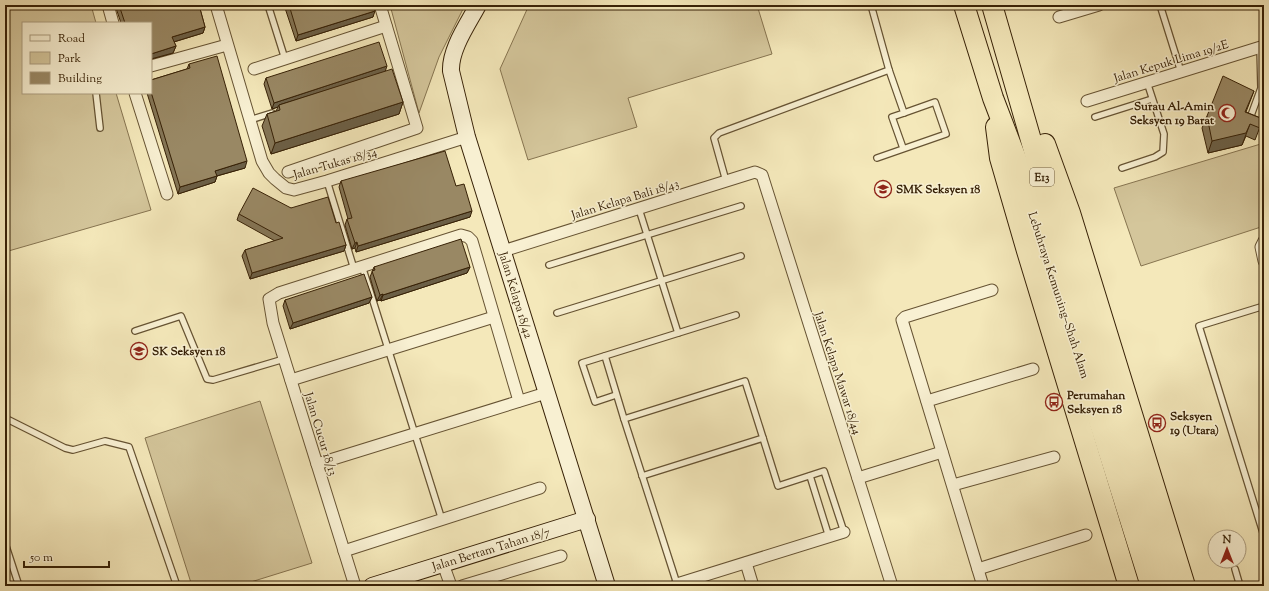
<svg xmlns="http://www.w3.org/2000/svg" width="1269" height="591" viewBox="0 0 1269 591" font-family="'Sorts Mill Goudy',serif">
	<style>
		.green { fill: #d4c69b; stroke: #867450 }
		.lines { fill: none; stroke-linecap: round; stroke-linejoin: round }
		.lane-casing { stroke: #665333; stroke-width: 8 }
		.street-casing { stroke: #665333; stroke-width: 13 }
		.secondary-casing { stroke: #372106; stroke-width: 18 }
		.highway-casing { stroke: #372106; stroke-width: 22 }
		.lane { stroke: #f8f0d2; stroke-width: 5.5 }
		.street { stroke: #f8f0d2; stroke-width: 11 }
		.secondary { stroke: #f8f0d2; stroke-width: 16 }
		.highway { stroke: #f4e8ba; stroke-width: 20 }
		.wall { fill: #847556; stroke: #372106 }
		.shaded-wall { fill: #6b5f46; stroke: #372106 }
		.building { fill: #998864; stroke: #372106 }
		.labels { text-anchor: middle; stroke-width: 3; stroke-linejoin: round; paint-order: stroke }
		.shield { fill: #f8f0d2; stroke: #715f43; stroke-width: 1 }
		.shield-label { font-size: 11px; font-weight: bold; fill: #372106 }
		.street-label { font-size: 12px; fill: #372106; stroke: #f8f0d2 }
		.poi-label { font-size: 12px; font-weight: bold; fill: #372106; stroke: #f8f0d2; text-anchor: start }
	</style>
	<rect width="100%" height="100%" fill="#f4e8ba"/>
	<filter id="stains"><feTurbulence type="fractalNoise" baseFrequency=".005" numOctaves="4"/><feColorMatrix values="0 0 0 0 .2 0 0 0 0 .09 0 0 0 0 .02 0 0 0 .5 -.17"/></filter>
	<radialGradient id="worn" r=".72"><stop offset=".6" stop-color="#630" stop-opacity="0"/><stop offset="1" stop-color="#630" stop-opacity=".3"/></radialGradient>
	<!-- green -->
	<g class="green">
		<polygon points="5,5 91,5 96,23 23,23 23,93 116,93 151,210 5,252"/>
		<polygon points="390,5 465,5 439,57 419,113"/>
		<polygon points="529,5 757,5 772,54 628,98 637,127 528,160 500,69"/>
		<polygon points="1264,143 1264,226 1141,266 1114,188"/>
		<polygon points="260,401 312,563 238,586 192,586 145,438"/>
	</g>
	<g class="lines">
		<!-- lane casing -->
		<g class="lane-casing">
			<g id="lane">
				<polyline points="268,5 285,59"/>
				<polyline points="871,5 889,70 904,113 892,117 903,148"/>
				<polyline points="1160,5 1181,72"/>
				<polyline points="96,93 100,128"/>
				<polyline points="1095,117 1152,99"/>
				<polyline points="250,120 272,113"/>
				<polyline points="1249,121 1261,88 1260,47"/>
				<polyline points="877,158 946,134 935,102 904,113"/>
				<polyline points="1122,168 1155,157 1163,152 1164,134 1147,82"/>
				<polyline points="327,181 354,269"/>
				<polyline points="726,181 714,138 719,133 889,70"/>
				<polyline points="639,209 678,333"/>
				<polyline points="549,265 741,206"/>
				<polyline points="362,266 442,520"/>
				<polyline points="1264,306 1199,326 1264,536"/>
				<polyline points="557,313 741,256"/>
				<polyline points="135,331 181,316 207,379 213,380 284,359"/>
				<polyline points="605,356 624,419"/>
				<polyline points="616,395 595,402 582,363 736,315"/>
				<polyline points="5,421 9,420 65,448 73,450 105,441 129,447 177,586"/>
				<polyline points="642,476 763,438 778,486 824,471 844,532"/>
				<polyline points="810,476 829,537"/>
				<polyline points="5,543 19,586"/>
				<polyline points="1235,569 1240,586"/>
				<polyline points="677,584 624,419 745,381 763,438"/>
			</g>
		</g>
		<!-- street casing -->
		<g class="street-casing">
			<g id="street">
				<polyline points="108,5 113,23"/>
				<polyline points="216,5 262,161 269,173 275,179 286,188 294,190 327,181 467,137"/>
				<polyline points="1059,17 1099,5"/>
				<polyline points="151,66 227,45"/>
				<polyline points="254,69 386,26"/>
				<polyline points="135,93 167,194"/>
				<polyline points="1087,101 1264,46"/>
				<polyline points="288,172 417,128 380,5"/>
				<polyline points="1264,241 1261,247 1264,261"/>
				<polyline points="503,251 755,172 762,175 892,586"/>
				<polyline points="291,380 494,317"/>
				<polyline points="927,401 1033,369"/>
				<polyline points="317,464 546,393"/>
				<polyline points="858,478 942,452"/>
				<polyline points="953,485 1054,457"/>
				<polyline points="344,551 540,488"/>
				<polyline points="746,563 753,586"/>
				<polyline points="443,564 451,586"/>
				<polyline points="978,569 1086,535"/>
				<polyline points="677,584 844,532"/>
				<polyline points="355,586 273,323 269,299 279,293 461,235 468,237 472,241 519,401"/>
				<polyline points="462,586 561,556"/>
				<polyline points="983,586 902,320 905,317 992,290"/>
			</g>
		</g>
		<!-- secondary casing -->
		<g class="secondary-casing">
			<g id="secondary">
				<path d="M478,5c-10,19 -28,44 -27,66l16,66 140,449"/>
				<polyline points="372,586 587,519"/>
			</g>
		</g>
		<!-- highway casing -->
		<g class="highway-casing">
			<g id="highway">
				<polyline points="964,5 993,98 1017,161 1151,586"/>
				<polyline points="992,5 1067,265 1167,586"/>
				<polyline points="996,127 1000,158 1027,251 1129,586"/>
				<polyline points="1045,144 1070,213 1185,586"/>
			</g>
		</g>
		<!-- lane -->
		<use href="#lane" class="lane"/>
		<!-- street -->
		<use href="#street" class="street"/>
		<!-- secondary -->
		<use href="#secondary" class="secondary"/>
		<!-- highway -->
		<use href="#highway" class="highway"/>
	</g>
	<!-- wall -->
	<g class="wall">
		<polygon points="115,5 199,5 205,27 203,33 174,42 176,46 173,53 151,59 151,23 121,23"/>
		<polygon points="284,5 373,5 373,17 296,41"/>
		<polygon points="189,64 245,168 217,176 215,182 178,194 147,93 151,93 151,80 187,69"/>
		<polygon points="385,71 403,102 399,114 271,154 262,126 267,114 276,111 278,107 272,109 264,84 266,78"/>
		<polygon points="1254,91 1246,112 1263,119 1255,140 1246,136 1242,145 1208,153 1202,128 1207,116"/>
		<polygon points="341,181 456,186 470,217 356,252 355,248 352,249 345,225 347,219 348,219 339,187"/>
		<polygon points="291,208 336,223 346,245 344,251 250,279 242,256 245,250 275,241 237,220 239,214"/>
		<polygon points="374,267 470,267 467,273 381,301 380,300 377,301 370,277"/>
		<polygon points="372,297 369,303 290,329 283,306 285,300"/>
	</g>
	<!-- shaded-wall -->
	<g class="shaded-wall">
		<polygon points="375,11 373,17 296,41 298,35"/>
		<polygon points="205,27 203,33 170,43 172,37"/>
		<polygon points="176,46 173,53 151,59 151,54"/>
		<polygon points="387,66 385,72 279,105 278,107 272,109 274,103"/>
		<polygon points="403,102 399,114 271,154 275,143"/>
		<polygon points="1250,124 1242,145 1208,153 1212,141"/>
		<polygon points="247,161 245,168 213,177 215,171"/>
		<polygon points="217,176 215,182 178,194 180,187"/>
		<polygon points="472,211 470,217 356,252 358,246"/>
		<polygon points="357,242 355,248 352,249 355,243"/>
		<polygon points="346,245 344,251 250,279 252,273"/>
		<polygon points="470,267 467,273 381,301 383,295"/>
		<polygon points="383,294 380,300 377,301 380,295"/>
		<polygon points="372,297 369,303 290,329 293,323"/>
	</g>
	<!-- building -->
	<g class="building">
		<polygon points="119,5 199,5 205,27 172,37 176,46 151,54 151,23 125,23"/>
		<polygon points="289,5 373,5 375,11 298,35"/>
		<polygon points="379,42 387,66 274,103 266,78"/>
		<polygon points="217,56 247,161 215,171 217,176 180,187 151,92 151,80 190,68 189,64"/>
		<polygon points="392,69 403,102 275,143 267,114 280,110 279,105"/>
		<polygon points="1223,76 1254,91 1245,112 1263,119 1260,128 1250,124 1246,133 1212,141 1207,116"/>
		<polygon points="445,151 456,186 464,184 472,211 358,246 357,242 355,243 347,219 352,218 341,181"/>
		<polygon points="253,188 291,208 328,197 336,223 339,222 346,245 252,273 245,250 283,238 239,214"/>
		<polygon points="461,239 470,267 383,295 383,294 380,295 372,271 375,270 374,267"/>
		<polygon points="364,274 372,297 293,323 285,300"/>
	</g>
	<!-- icons -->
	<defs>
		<g id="mosque-ring" transform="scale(0.9)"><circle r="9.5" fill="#f8f0d2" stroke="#8f2418" stroke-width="1.5"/><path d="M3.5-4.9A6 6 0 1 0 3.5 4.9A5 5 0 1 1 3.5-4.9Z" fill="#8f2418"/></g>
		<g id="school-ring" transform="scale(0.9)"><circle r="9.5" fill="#f8f0d2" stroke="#8f2418" stroke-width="1.5"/><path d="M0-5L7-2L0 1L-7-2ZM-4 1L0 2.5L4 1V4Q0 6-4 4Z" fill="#8f2418"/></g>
		<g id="bus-ring" transform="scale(0.9)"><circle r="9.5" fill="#f8f0d2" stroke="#8f2418" stroke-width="1.5"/><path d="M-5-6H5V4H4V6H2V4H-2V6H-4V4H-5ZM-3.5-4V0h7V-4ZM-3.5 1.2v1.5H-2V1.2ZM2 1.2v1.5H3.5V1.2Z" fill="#8f2418"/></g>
	</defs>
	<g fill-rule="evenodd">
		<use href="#mosque-ring" x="1227" y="113"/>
		<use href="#school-ring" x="883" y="189"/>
		<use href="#school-ring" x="139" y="351"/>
		<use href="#bus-ring" x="1054" y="402"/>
		<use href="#bus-ring" x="1157" y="423"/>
	</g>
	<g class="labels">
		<!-- shield labels -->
		<rect class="shield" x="1030" y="168" width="24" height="18" rx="3"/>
		<g class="shield-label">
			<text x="1042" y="181">E13</text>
		</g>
		<!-- street labels -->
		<g class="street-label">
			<text transform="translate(1171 61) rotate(-17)" y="4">Jalan Kepuk Lima 19/2E</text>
			<text transform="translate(335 163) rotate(-16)" y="4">Jalan Tukas 18/34</text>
			<text transform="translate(625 199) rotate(-17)" y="4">Jalan Kelapa Bali 18/43</text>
			<text transform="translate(516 295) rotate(73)" y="4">Jalan Kelapa 18/42</text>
			<text transform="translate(1059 295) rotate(72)" y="4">Lebuhraya Kemuning–Shah Alam</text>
			<text transform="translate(838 373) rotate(72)" y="4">Jalan Kelapa Mawar 18/44</text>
			<text transform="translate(321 434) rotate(73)" y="4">Jalan Cucur 18/13</text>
			<text transform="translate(491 549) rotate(-17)" y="4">Jalan Bertam Tahan 18/7</text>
		</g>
		<!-- poi labels -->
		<g class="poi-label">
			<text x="1214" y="110" text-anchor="end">Surau Al-Amin<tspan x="1214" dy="14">Seksyen 19 Barat</tspan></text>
			<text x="896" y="193">SMK Seksyen 18</text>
			<text x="152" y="355">SK Seksyen 18</text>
			<text x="1067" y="399">Perumahan<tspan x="1067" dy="14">Seksyen 18</tspan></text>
			<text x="1170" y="420">Seksyen<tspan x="1170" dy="14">19 (Utara)</tspan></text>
		</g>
	</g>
	<!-- margin -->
	<rect width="1269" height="591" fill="none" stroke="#f4e8ba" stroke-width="20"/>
	<rect x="6" y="6" width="1257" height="579" fill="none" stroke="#372106" stroke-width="2"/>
	<rect x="10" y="10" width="1249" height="571" fill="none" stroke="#372106"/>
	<!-- legend -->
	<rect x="22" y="22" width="130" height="72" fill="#f8f0d2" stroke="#ab9d80"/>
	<rect x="30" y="35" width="20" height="6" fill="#f8f0d2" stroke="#ab9d80"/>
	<text x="58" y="42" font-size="12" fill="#372106">Road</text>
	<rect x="30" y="52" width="20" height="12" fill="#d4c69b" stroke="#ab9d80"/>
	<text x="58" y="62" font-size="12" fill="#372106">Park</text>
	<rect x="30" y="72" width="20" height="12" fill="#998864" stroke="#ab9d80"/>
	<text x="58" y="82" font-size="12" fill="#372106">Building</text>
	<!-- north arrow -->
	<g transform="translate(1227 549)"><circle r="19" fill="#f8f0d2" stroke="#ab9d80"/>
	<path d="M0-3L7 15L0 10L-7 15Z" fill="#8f2418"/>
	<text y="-6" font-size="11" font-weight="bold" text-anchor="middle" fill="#372106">N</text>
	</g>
	<!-- scale -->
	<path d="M24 561v6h85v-6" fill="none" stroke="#372106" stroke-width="2"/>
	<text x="30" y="561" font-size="12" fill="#372106" stroke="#f8f0d2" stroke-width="3" paint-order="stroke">50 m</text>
	<rect width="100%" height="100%" filter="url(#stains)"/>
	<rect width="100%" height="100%" fill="url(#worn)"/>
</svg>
